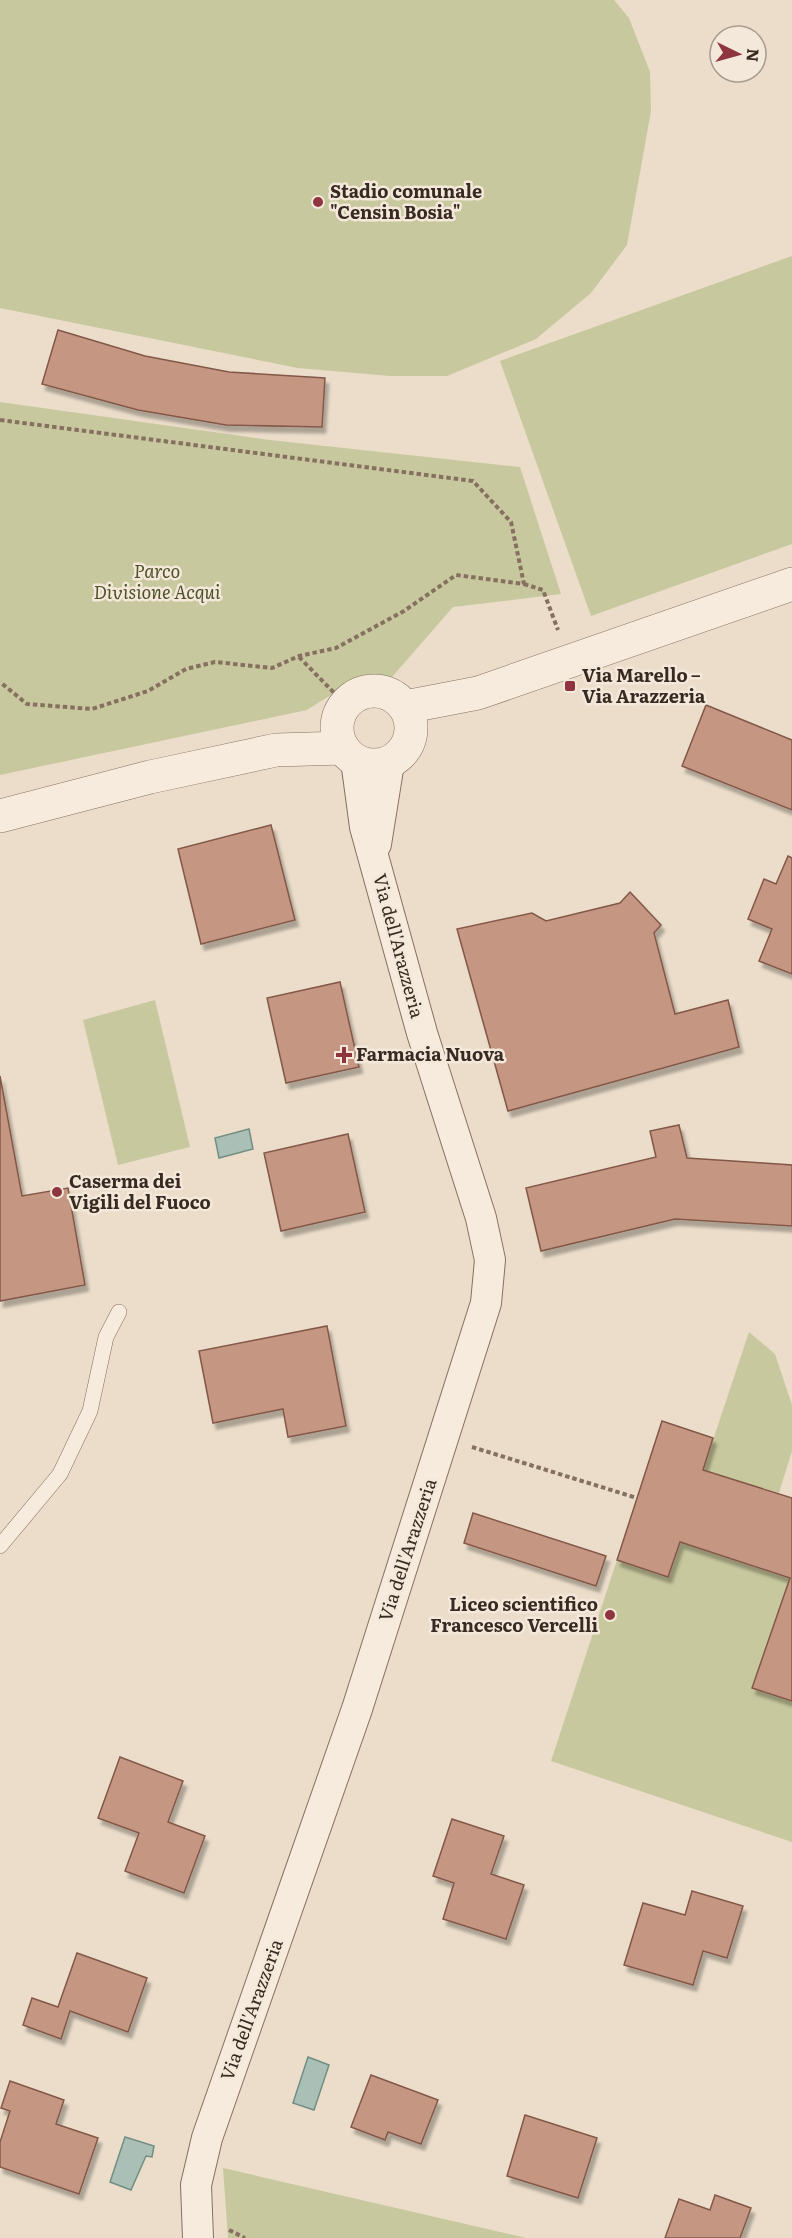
<svg xmlns="http://www.w3.org/2000/svg" width="792" height="2238" viewBox="0 0 792 2238" font-family="Literata,serif">
	<style>
		.green { fill: #c8c89e }
		.water { fill: #aac0b7; stroke: #718e83; stroke-width: 1.5 }
		.building { fill: #c59783; stroke: #835848; stroke-width: 1.5; filter: url(#shadow) }
		.lines { fill: none; stroke-linecap: round; stroke-linejoin: round }
		.service-casing { stroke: #867060; stroke-width: 16 }
		.minor-casing { stroke: #867060; stroke-width: 32 }
		.tertiary-casing { stroke: #867060; stroke-width: 34 }
		.path { stroke: #867060; stroke-width: 4; stroke-dasharray: 4.5 3; stroke-linecap: butt }
		.service { stroke: #f6ebdc; stroke-width: 15 }
		.minor { stroke: #f6ebdc; stroke-width: 30 }
		.tertiary { stroke: #f6ebdc; stroke-width: 33 }
		.poi-dot { fill: #8f3540; stroke: #f3e8d9; stroke-width: 2 }
		.labels { text-anchor: middle; stroke-width: 5; stroke-linejoin: round; paint-order: stroke }
		.poi-label { font-size: 18px; font-weight: bold; fill: #382a22; stroke: #f3e8d9; text-anchor: start }
		.park-label { font-size: 18px; font-style: italic; fill: #4d522a; stroke: #f3e8d9 }
		.street-label { font-size: 18px; fill: #382a22; stroke: #f3e8d9 }
	</style>
	<defs>
		<filter id="shadow"><feDropShadow dx="3.5" dy="6" stdDeviation="1.5" flood-color="#0004"/></filter>
	</defs>
	<rect width="100%" height="100%" fill="#ebddca"/>
	<!-- green -->
	<g class="green">
		<polygon points="0,0 614,0 629,18 650,72 651,111 627,245 591,293 536,339 447,376 390,376 298,368 0,308"/>
		<polygon points="792,256 792,544 591,616 500,361"/>
		<path d="M0,402l270,38 250,27 41,127 -108,13 -74,85c-37,-7 -42,-1 -72,18l-307,65z"/>
		<polygon points="155,1000 190,1147 118,1165 83,1020"/>
		<polygon points="749,1332 775,1354 792,1405 792,1451 779,1493 703,1470"/>
		<polygon points="680,1542 790,1578 752,1687 792,1701 792,1842 551,1761 617,1560 667,1577"/>
		<polygon points="223,2168 526,2238 228,2238"/>
	</g>
	<!-- water -->
	<g class="water">
		<polygon points="249,1129 253,1149 219,1158 215,1138"/>
		<polygon points="308,2057 329,2065 314,2110 293,2103"/>
		<polygon points="125,2137 154,2146 152,2157 146,2156 131,2190 110,2182"/>
	</g>
	<!-- building -->
	<g class="building">
		<polygon points="58,330 145,356 229,372 325,378 322,427 226,425 138,410 42,384"/>
		<polygon points="706,705 792,740 792,810 682,766"/>
		<polygon points="271,825 295,920 201,944 178,849"/>
		<polygon points="788,856 792,858 792,974 759,961 772,929 748,919 764,879 776,884"/>
		<polygon points="630,892 661,925 654,933 675,1014 728,1000 739,1047 508,1111 457,929 532,913 546,921 620,903"/>
		<polygon points="340,982 359,1067 286,1083 267,998"/>
		<polygon points="0,1076 22,1196 68,1188 85,1285 0,1301"/>
		<polygon points="679,1125 687,1158 792,1165 792,1226 675,1219 541,1251 526,1188 656,1157 650,1131"/>
		<polygon points="348,1134 365,1212 281,1231 264,1153"/>
		<polygon points="327,1326 346,1426 288,1437 283,1409 213,1423 199,1351"/>
		<polygon points="662,1421 713,1438 703,1470 792,1498 792,1701 752,1688 790,1578 680,1542 668,1577 617,1560"/>
		<polygon points="473,1513 606,1556 596,1586 464,1543"/>
		<polygon points="120,1757 183,1781 168,1822 205,1836 184,1893 125,1871 139,1833 98,1818"/>
		<polygon points="452,1819 504,1836 491,1874 524,1885 506,1939 443,1919 454,1883 433,1876"/>
		<polygon points="692,1891 743,1906 727,1958 703,1951 693,1985 624,1965 643,1903 685,1915"/>
		<polygon points="77,1953 147,1978 128,2032 70,2011 61,2039 23,2025 32,1998 58,2007"/>
		<polygon points="371,2075 438,2100 421,2144 388,2132 385,2140 351,2127"/>
		<polygon points="10,2081 64,2100 56,2124 98,2138 79,2194 0,2167 0,2142 10,2111 1,2108"/>
		<polygon points="525,2115 597,2138 578,2198 507,2176"/>
		<polygon points="715,2195 751,2208 740,2238 665,2238 679,2199 710,2210"/>
	</g>
	<g class="lines">
		<!-- service casing -->
		<g class="service-casing">
			<polyline id="service" points="0,1546 60,1474 90,1411 106,1337 119,1312"/>
		</g>
		<!-- minor casing -->
		<g class="minor-casing">
			<g id="minor">
				<polyline points="376,844 389,763"/>
				<polyline points="198,2238 196,2185 207,2138 357,1709 486,1303 490,1260 481,1218 422,1033 365,827 356,760"/>
			</g>
		</g>
		<!-- tertiary casing -->
		<g class="tertiary-casing">
			<g id="tertiary">
				<circle cx="374" cy="728" r="37"/>
				<polyline points="405,707 478,693 792,584"/>
				<polyline points="0,816 150,777 276,750 343,748"/>
			</g>
		</g>
		<!-- path -->
		<g class="path">
			<polyline points="0,420 473,481 511,522 524,584 456,575 404,611 336,648 299,656 272,668 215,662 186,669 148,691 92,709 27,704 0,682"/>
			<polyline points="524,584 543,590 558,630"/>
			<polyline points="299,657 346,705"/>
			<polyline points="472,1447 637,1498"/>
			<polyline points="229,2230 245,2238"/>
		</g>
		<!-- service -->
		<use href="#service" class="service"/>
		<!-- minor -->
		<use href="#minor" class="minor"/>
		<!-- tertiary -->
		<use href="#tertiary" class="tertiary"/>
	</g>
	<!-- markers -->
	<g class="poi-dot">
		<circle cx="318" cy="202" r="6"/>
		<rect x="564" y="680" width="12" height="12" rx="3"/>
		<path d="M341 1046h6v6h6v6h-6v6h-6v-6h-6v-6h6z"/>
		<circle cx="57" cy="1192" r="6"/>
		<circle cx="610" cy="1615" r="6"/>
	</g>
	<g class="labels">
		<!-- poi labels -->
		<g class="poi-label">
			<text x="330" y="198">Stadio comunale<tspan x="330" dy="21">"Censin Bosia"</tspan></text>
			<text x="582" y="682">Via Marello –<tspan x="582" dy="21">Via Arazzeria</tspan></text>
			<text x="356" y="1061">Farmacia Nuova</text>
			<text x="69" y="1188">Caserma dei<tspan x="69" dy="21">Vigili del Fuoco</tspan></text>
			<text x="598" y="1611" text-anchor="end">Liceo scientifico<tspan x="598" dy="21">Francesco Vercelli</tspan></text>
		</g>
		<!-- park labels -->
		<g class="park-label">
			<text x="157" y="578">Parco<tspan x="157" dy="21">Divisione Acqui</tspan></text>
		</g>
		<!-- street labels -->
		<g class="street-label">
			<text transform="translate(398 946) rotate(75)" y="6">Via dell'Arazzeria</text>
			<text transform="translate(408 1550) rotate(-72)" y="6">Via dell'Arazzeria</text>
			<text transform="translate(252 2010) rotate(-70)" y="6">Via dell'Arazzeria</text>
		</g>
	</g>
	<!-- north arrow -->
	<g transform="translate(738 54) rotate(95)"><circle r="28" fill="#f3e8d9" stroke="#a89c90" stroke-width="1.5"/>
	<path d="M0-4.5L10 22L0 15L-10 22Z" fill="#8f3540"/>
	<text y="-9" font-size="16" font-weight="bold" text-anchor="middle" fill="#382a22">N</text>
	</g>
</svg>
